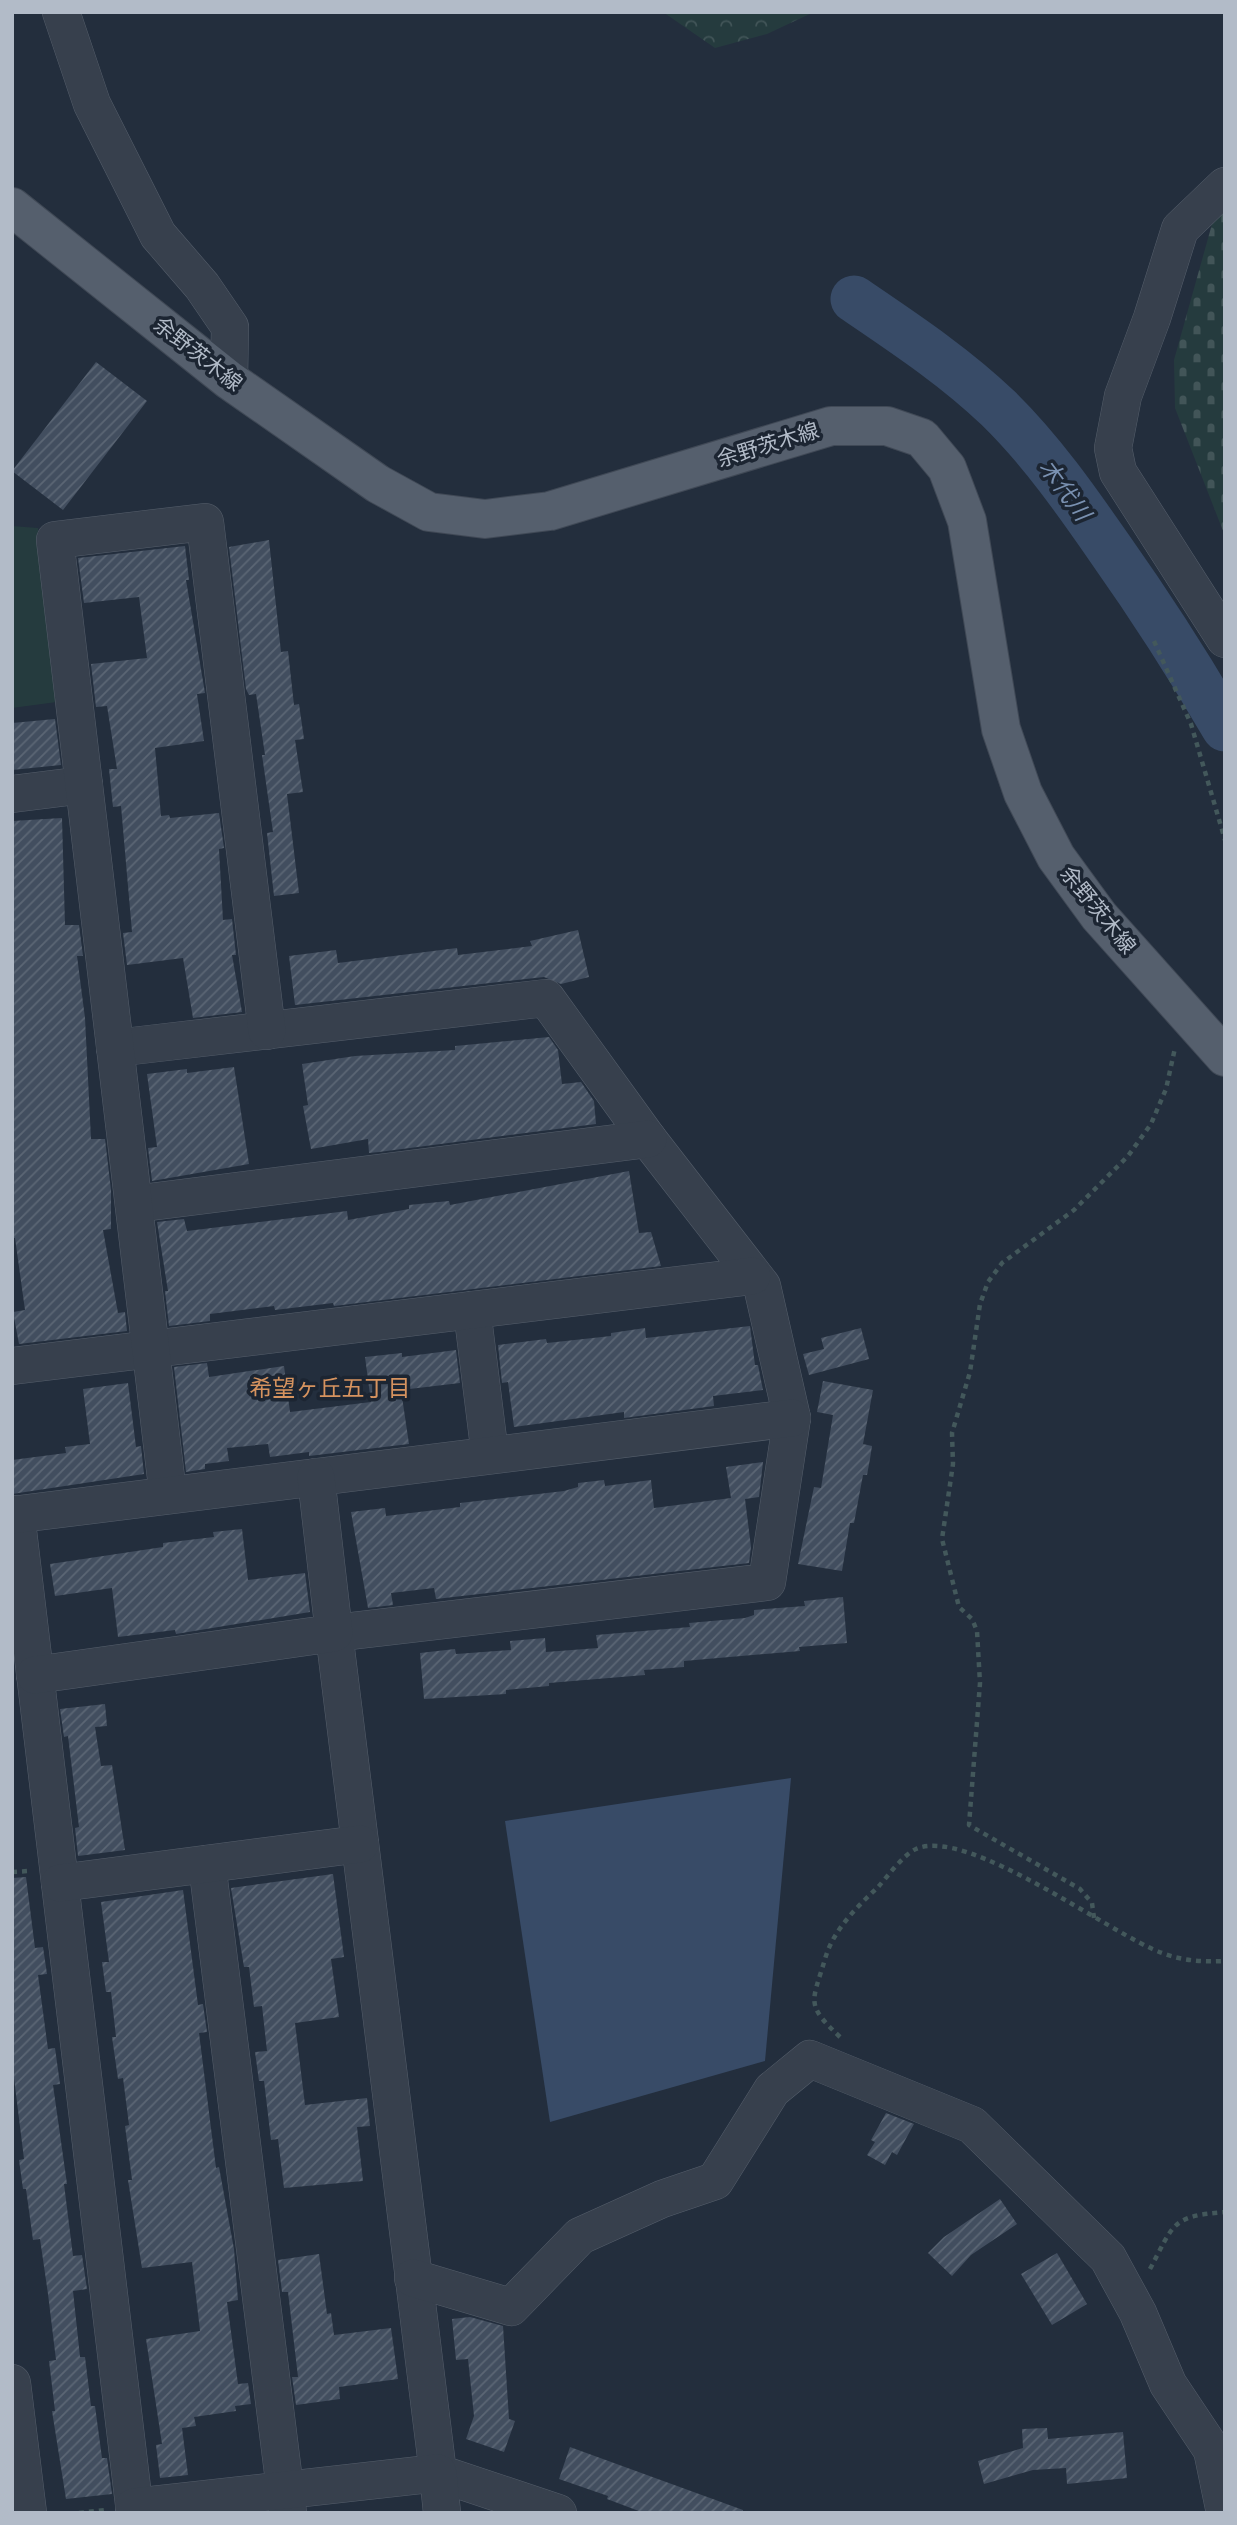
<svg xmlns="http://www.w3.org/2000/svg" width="1237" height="2525" viewBox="0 0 1237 2525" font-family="'Roboto Condensed','Noto Sans JP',sans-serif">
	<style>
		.green { fill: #253b3e }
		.forest { fill: url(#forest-crowns) }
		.cemetery { fill: url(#cemetery-stones) }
		.water { fill: #384b67 }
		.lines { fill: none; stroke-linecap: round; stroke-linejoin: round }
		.river { stroke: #384b67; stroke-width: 47 }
		.building { fill: url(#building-hatch) }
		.minor-casing { stroke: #555e6b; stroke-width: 38 }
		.major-casing { stroke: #404956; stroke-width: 40 }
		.path { stroke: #43585b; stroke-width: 4.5; stroke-dasharray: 5 5; stroke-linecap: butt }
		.minor { stroke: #37404d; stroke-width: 37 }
		.major { stroke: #555f6d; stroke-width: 38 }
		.labels { text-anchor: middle; stroke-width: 7; stroke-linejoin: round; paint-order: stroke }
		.street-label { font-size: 21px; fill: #b2bbc8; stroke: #1c2532 }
		.water-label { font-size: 23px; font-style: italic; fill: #7a91b1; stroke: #1c2532 }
		.neighbourhood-label { font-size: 23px; fill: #d6935f; stroke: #1c2532 }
	</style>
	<defs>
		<pattern id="forest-crowns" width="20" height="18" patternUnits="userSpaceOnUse" patternTransform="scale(1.75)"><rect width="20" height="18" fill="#253b3e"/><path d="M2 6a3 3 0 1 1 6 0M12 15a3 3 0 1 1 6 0" fill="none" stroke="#425558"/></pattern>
		<pattern id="cemetery-stones" width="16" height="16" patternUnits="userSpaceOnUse" patternTransform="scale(1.75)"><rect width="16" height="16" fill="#253b3e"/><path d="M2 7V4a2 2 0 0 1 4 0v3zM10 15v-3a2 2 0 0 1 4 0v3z" fill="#425558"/></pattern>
		<pattern id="building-hatch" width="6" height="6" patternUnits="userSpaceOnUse" patternTransform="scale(1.75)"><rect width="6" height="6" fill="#424e5f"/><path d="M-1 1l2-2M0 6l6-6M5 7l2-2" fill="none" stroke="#5b6674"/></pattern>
	</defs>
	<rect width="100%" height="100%" fill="#232e3d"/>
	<!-- green -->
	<polygon class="green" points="12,526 38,528 57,702 12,708"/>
	<!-- forest -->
	<polygon class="forest" points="663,12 814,12 767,34 715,48"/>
	<!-- cemetery -->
	<polygon class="cemetery" points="1225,208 1225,536 1175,408 1174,360 1214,217"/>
	<!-- water -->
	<polygon class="water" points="791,1778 765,2061 550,2122 505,1821"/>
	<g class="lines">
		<!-- river -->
		<path class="river" d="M854,299c50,34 100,67 144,109 43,42 78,92 112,141 41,58 79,117 115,179"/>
	</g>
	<!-- building -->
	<g class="building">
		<polygon points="96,362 147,401 63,510 12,471"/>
		<polygon points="269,540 281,652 288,651 294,705 299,704 304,739 295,740 303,792 287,794 299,893 274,896 267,833 273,832 262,755 265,755 256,694 249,695 246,689 229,547"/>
		<polygon points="185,546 189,580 186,580 205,693 197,694 204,741 155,748 161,816 169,815 170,818 219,813 224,848 219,849 223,920 232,919 236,955 232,955 242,1012 193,1018 183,958 127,965 123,933 132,932 121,806 113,807 109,769 117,769 107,706 96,707 91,664 147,658 139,597 84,603 78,558"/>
		<polygon points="55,719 61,765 12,770 12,723"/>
		<polygon points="62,818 65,925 79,925 83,956 77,956 85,1018 91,1139 105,1139 111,1190 111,1229 103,1230 118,1313 125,1312 127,1331 19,1344 13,1312 25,1310 15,1238 12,1238 12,821"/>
		<polygon points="578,930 589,977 561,984 544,977 295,1005 289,956 336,950 338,963 457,948 458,955 532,946 530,941"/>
		<polygon points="549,1037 558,1050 562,1084 581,1082 594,1101 596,1124 379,1152 369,1153 368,1139 311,1149 303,1106 308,1105 302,1064 355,1056 455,1050 455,1046"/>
		<polygon points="234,1067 249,1164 152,1181 148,1148 157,1147 147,1074 187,1069 187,1073"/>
		<polygon points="629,1171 639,1233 651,1232 661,1266 334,1306 333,1303 275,1310 274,1306 210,1314 210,1321 169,1326 165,1291 168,1291 157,1222 184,1219 187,1231 347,1211 348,1220 409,1209 409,1205 449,1201 450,1205"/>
		<polygon points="750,1326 755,1365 758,1365 763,1390 713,1396 714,1406 624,1418 624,1412 514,1427 508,1382 502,1383 498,1345 546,1339 547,1343 611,1336 611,1333 645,1328 646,1338"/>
		<polygon points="861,1328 869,1359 809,1375 803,1354 824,1349 821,1338"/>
		<polygon points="456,1350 460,1383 401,1390 409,1444 309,1456 309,1452 270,1457 268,1444 227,1448 229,1461 205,1464 205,1469 186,1472 174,1367 207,1363 209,1377 284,1366 290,1412 371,1402 365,1357 402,1353 402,1357"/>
		<polygon points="823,1381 873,1390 863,1444 872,1446 870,1459 867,1475 863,1475 854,1523 850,1523 842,1571 798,1564 814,1487 821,1488 833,1415 817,1412"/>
		<polygon points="128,1383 136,1447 141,1446 144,1474 12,1494 12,1460 66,1453 65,1447 90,1444 83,1389"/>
		<polygon points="763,1462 759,1497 745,1499 751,1547 749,1563 436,1599 434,1588 391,1593 393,1605 368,1608 351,1512 385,1508 386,1516 460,1507 460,1503 564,1491 578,1487 578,1483 604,1480 605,1486 651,1480 654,1508 731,1498 726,1467"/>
		<polygon points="242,1529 248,1580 305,1573 310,1612 176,1634 175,1630 118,1637 112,1588 55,1596 50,1564 163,1547 163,1543 214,1537 213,1532"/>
		<polygon points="843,1597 847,1643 799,1647 800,1651 684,1661 684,1667 644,1670 645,1675 549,1683 549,1686 506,1690 506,1694 424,1699 420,1653 455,1649 456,1654 511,1650 510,1641 545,1638 546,1652 598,1648 596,1635 690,1627 689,1623 745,1618 754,1615 754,1610 805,1606 804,1601"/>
		<polygon points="105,1704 107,1726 95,1727 101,1766 112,1765 125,1850 78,1856 75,1828 79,1827 68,1736 64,1737 60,1709"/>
		<polygon points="333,1874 344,1957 331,1959 339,2017 295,2023 305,2105 367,2098 370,2126 357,2127 363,2181 284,2188 278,2139 271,2140 264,2081 259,2081 255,2052 267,2051 262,2006 254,2007 249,1967 244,1967 231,1888"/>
		<polygon points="26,1877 35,1948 43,1947 47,1974 38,1975 48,2049 55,2048 60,2084 53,2085 67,2184 64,2184 73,2256 82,2255 87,2289 73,2291 80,2357 85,2357 91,2406 95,2406 102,2458 107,2458 112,2494 66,2499 52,2411 55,2411 49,2361 56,2360 48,2294 40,2239 33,2240 26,2189 23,2189 19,2160 24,2159 12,2062 12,1878"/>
		<polygon points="183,1890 198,2005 203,2004 207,2032 199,2033 216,2168 219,2167 234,2249 238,2300 227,2302 238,2384 248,2383 251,2404 235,2406 236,2411 194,2417 196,2426 182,2428 188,2475 160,2478 156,2445 162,2444 146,2339 200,2331 192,2262 142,2268 128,2180 132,2180 125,2126 129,2125 123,2078 118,2079 112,2037 116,2037 111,1992 106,1992 102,1962 109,1962 101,1902"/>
		<polygon points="886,2113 914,2124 897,2155 892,2152 885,2165 867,2155 875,2142 871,2140"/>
		<polygon points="1000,2199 1017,2224 971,2255 952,2276 928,2253 944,2237"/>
		<polygon points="1057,2253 1087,2304 1052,2325 1021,2274"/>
		<polygon points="319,2254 327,2314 331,2313 334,2335 391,2328 398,2379 339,2387 340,2399 296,2405 292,2377 298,2377 288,2292 282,2292 278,2260"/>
		<polygon points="470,2317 503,2326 509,2419 515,2421 504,2452 466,2439 474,2416 468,2359 456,2360 452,2319"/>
		<polygon points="1047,2428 1048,2439 1123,2432 1127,2478 1067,2484 1066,2468 1033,2470 984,2484 978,2461 1023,2448 1022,2429"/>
		<polygon points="570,2447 743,2510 743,2513 644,2513 607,2499 608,2496 559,2479"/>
	</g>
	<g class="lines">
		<!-- minor casing -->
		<g class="minor-casing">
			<g id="minor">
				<polyline points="61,12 92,104 158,235 202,286 230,327 229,380"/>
				<polyline points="1225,186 1180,229 1152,318 1123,396 1113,448 1118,472 1225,639"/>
				<polyline points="12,794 84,785"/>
				<polyline points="115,1048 546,998 648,1139 762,1286 792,1418 767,1582 334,1633 438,2473 558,2513"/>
				<polyline points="134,1204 648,1139"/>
				<polyline points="472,1310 490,1455"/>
				<polyline points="12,1366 752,1276"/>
				<polyline points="168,1495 55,540 205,522 267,1031"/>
				<polyline points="16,1514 135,2513"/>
				<polyline points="12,1515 792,1418"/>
				<polyline points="35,1675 334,1633 316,1477"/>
				<polyline points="207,1864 288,2513"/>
				<polyline points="60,1883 360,1844"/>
				<polyline points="413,2278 511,2307 580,2236 662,2199 715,2181 772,2090 810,2059 972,2125 1108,2258 1138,2313 1168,2384 1212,2450 1225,2513"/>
				<polyline points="12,2383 28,2513"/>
				<polyline points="134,2507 438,2473 442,2513"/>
			</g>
		</g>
		<!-- major casing -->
		<g class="major-casing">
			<polyline id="major" points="12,207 229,380 378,484 429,512 485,519 550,511 831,426 887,426 922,438 947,468 967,521 1001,729 1023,793 1056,857 1099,916 1225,1057"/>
		</g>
		<!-- path -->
		<g class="path">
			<polyline points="1154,641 1191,724 1225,840"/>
			<polyline points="12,1872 29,1871"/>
			<polyline points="1094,1918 1092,1903 1080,1889 969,1825 980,1683 977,1631 972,1619 959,1607 942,1539 953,1464 952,1433 970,1372 980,1304 988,1282 1002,1263 1074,1210 1128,1156 1151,1124 1166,1089 1175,1048"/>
			<path d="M840,2037c-35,-33 -28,-34 -15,-78 8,-29 32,-52 53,-72 10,-11 25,-32 38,-38 52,-23 194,85 246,104 21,8 41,9 63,8"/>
			<path d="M1150,2269c24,-45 21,-53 75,-57"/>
			<polyline points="79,2513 105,2510"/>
		</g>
		<!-- minor -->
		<use href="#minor" class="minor"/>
		<!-- major -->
		<use href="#major" class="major"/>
	</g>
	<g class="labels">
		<!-- street labels -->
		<g class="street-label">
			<text transform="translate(198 354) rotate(38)" y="7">余野茨木線</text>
			<text transform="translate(768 445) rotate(-17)" y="7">余野茨木線</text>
			<text transform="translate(1098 910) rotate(51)" y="7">余野茨木線</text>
		</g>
		<!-- water labels -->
		<g class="water-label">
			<text transform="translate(1065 490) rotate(54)" y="8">木代川</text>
		</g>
		<!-- neighbourhood labels -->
		<g class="neighbourhood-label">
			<text x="330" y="1396">希望ヶ丘五丁目</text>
		</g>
	</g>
	<!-- border -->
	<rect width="1237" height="2525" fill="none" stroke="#b2bbc8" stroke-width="28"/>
</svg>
